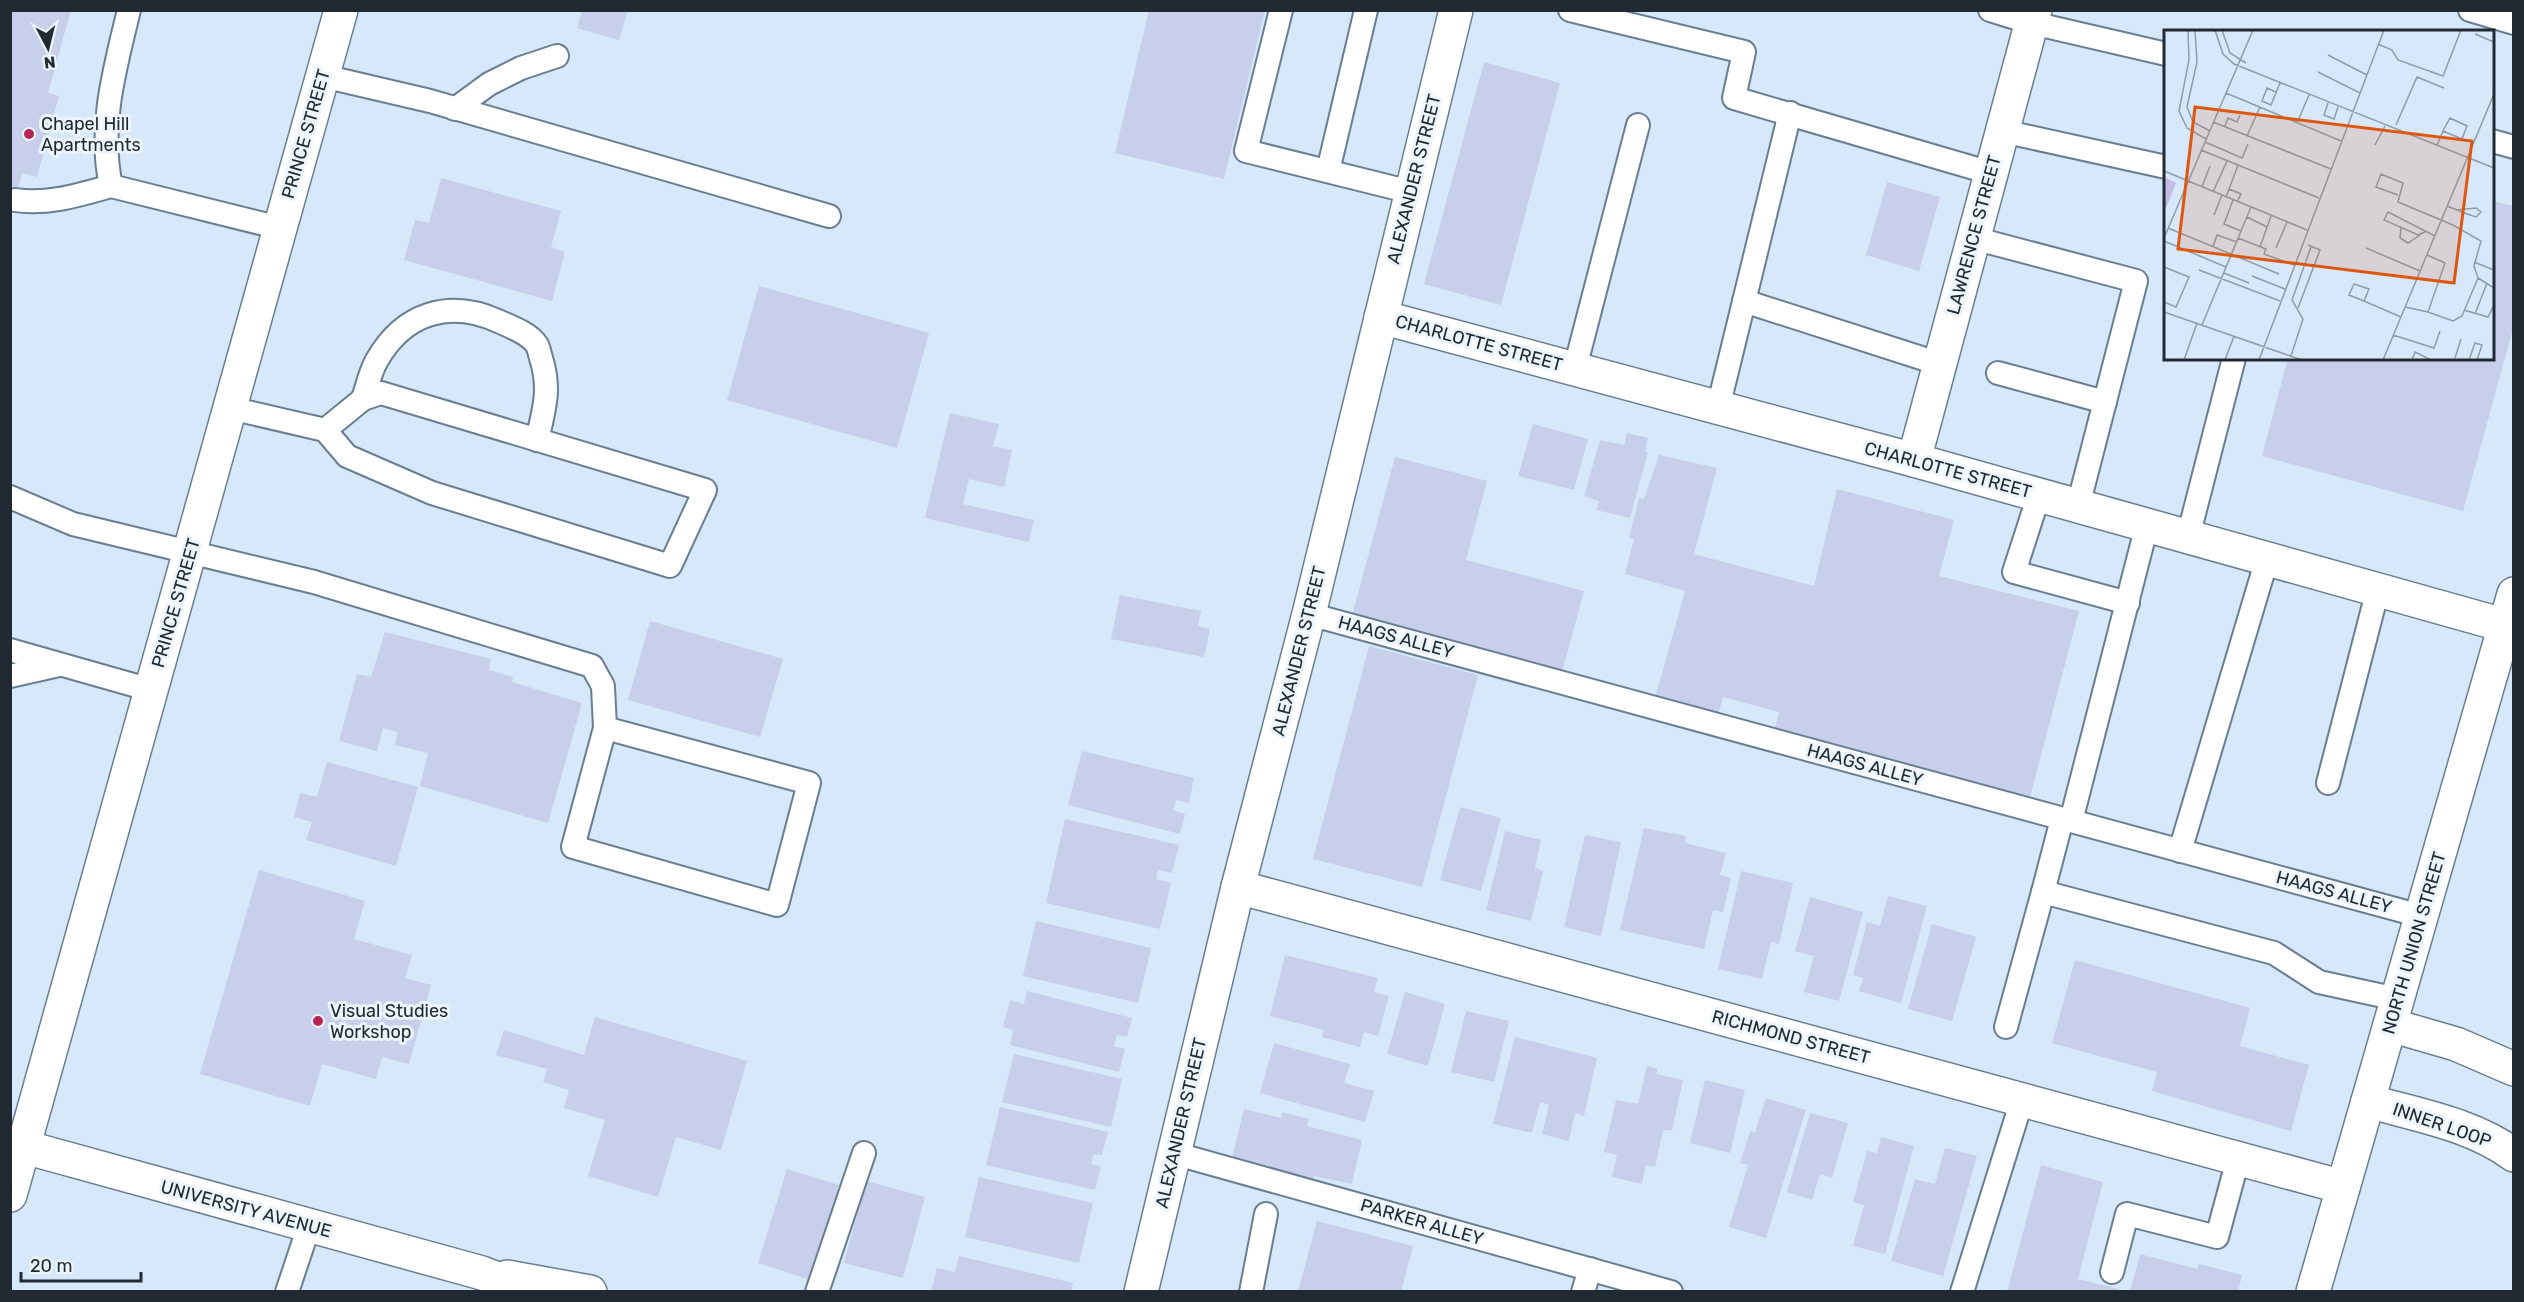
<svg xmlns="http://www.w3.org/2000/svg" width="2524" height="1302" viewBox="0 0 2524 1302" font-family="Rubik,sans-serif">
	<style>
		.building { fill: #c7cfeb }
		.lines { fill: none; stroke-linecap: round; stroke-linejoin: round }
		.lane-casing { stroke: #697e93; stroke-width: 26 }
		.street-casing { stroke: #697e93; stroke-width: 36 }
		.secondary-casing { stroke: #697e93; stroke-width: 36 }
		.highway-casing { stroke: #697e93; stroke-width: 36 }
		.lane { stroke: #fff; stroke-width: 22 }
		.street { stroke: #fff; stroke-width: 33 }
		.secondary { stroke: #fff; stroke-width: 33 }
		.highway { stroke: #fff; stroke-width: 33 }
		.poi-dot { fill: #b52656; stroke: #ecf5fe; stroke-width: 2 }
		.labels { text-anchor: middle; stroke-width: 6; stroke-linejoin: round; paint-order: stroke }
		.poi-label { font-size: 18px; fill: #212932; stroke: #ecf5fe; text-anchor: start }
		.street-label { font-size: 18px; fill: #212932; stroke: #ecf5fe }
		.inset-road { fill: none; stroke: #8e9cab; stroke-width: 1.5 }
		.view { fill: #de570e; fill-opacity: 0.15; stroke: #de570e; stroke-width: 3 }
		.inset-edge { fill: none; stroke: #212932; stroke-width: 3 }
	</style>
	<rect width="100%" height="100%" fill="#d7e8fb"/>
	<!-- building -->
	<g class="building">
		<polygon points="10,10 71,10 48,93 59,96 37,177 22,173 11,215"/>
		<polygon points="582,10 628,10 619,40 577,28"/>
		<polygon points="1149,10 1265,10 1224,179 1115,153"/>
		<polygon points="1484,62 1560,83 1501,305 1424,284"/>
		<polygon points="441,178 561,211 551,247 565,252 552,301 404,260 415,220 429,223"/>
		<polygon points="1887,182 1940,197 1919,271 1866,255"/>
		<polygon points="2492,201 2514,206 2514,325 2463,511 2262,456 2288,358 2492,358"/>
		<polygon points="759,286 929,333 897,448 727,400"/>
		<polygon points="950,413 999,424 993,446 1012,450 1004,487 969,479 963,504 1034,520 1029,542 925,518"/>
		<polygon points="1533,424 1588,439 1574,490 1518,476"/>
		<polygon points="1627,433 1648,438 1645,452 1648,452 1630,518 1596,510 1599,501 1584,496 1600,440 1624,445"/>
		<polygon points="1659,455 1717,468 1694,554 1814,586 1837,489 1954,520 1939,576 2079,611 2029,801 1773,736 1779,712 1723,697 1718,715 1655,698 1685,591 1625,574 1634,539 1629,538 1639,498 1644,499"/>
		<polygon points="1395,457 1487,481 1466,560 1584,591 1561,676 1351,619"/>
		<polygon points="1120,595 1201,611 1198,626 1210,629 1204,657 1111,639"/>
		<polygon points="650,621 783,659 760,737 628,700"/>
		<polygon points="385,632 491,659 489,670 513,677 512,682 582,703 548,823 420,786 428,753 395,745 398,732 383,728 377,751 339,741 357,674 371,677"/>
		<polygon points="1369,646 1478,675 1422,887 1313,859"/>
		<polygon points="1082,751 1194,778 1189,803 1176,800 1173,810 1185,814 1180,834 1068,805"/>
		<polygon points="327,762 418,787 396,866 306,840 312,822 294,817 300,793 317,797"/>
		<polygon points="1460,807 1501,818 1481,891 1440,880"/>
		<polygon points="1065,819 1179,845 1172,873 1158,870 1156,879 1171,883 1160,929 1046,903"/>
		<polygon points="1644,828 1686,836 1685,843 1726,853 1720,875 1731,878 1723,912 1713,910 1704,949 1620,930"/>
		<polygon points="1505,831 1541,840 1535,868 1543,871 1531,921 1486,910"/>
		<polygon points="1585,835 1621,842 1601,936 1564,927"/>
		<polygon points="259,870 365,901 354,939 412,955 405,978 431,985 409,1064 382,1057 376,1079 322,1064 310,1106 200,1074"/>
		<polygon points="1741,871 1793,883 1779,944 1771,942 1762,979 1718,969"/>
		<polygon points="1888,896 1927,906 1901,1003 1859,991 1863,978 1853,975 1867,922 1880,926"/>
		<polygon points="1810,897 1863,912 1839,1001 1804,992 1814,956 1795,951"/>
		<polygon points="1036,921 1151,948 1138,1003 1023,976"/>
		<polygon points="1932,924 1976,937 1952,1021 1908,1009"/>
		<polygon points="1285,955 1378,978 1374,992 1389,996 1378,1036 1364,1032 1360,1047 1322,1037 1324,1030 1270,1016"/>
		<polygon points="2075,960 2250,1008 2240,1046 2309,1065 2291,1131 2152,1091 2157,1072 2052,1043"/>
		<polygon points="1027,991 1132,1018 1127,1037 1117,1035 1114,1046 1125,1049 1119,1072 1010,1045 1013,1030 1003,1027 1010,1000 1024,1004"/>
		<polygon points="1405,992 1445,1004 1428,1066 1387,1054"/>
		<polygon points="1466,1011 1509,1021 1494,1082 1451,1072"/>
		<polygon points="595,1017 747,1061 721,1150 676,1137 658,1197 588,1176 605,1120 564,1108 569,1090 543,1082 547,1069 496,1055 504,1030 584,1055"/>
		<polygon points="1515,1037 1597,1058 1584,1116 1575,1113 1569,1141 1542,1134 1549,1105 1540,1102 1532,1133 1493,1124"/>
		<polygon points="1274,1043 1350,1064 1344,1083 1374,1091 1365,1122 1260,1093"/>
		<polygon points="1014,1054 1122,1079 1111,1127 1002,1102"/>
		<polygon points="1647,1066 1658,1069 1656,1074 1683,1080 1672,1130 1663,1130 1655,1167 1646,1165 1642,1184 1612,1177 1617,1155 1604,1152 1616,1100 1638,1104"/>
		<polygon points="1705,1080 1745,1090 1730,1153 1690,1143"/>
		<polygon points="1766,1098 1806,1110 1766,1238 1729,1227 1748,1165 1740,1163 1750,1131 1755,1132"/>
		<polygon points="1000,1107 1108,1132 1102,1155 1094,1154 1091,1164 1101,1166 1095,1190 986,1165"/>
		<polygon points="1244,1109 1281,1118 1282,1112 1309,1119 1307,1126 1362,1140 1352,1184 1314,1176 1313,1182 1268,1171 1269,1166 1232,1158"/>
		<polygon points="1810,1113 1848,1123 1832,1178 1820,1174 1812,1200 1787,1192"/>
		<polygon points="1881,1137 1914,1146 1885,1254 1853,1246 1864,1205 1853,1202 1867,1151 1877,1153"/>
		<polygon points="1945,1148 1977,1156 1943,1276 1891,1261 1915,1179 1935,1184"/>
		<polygon points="2041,1165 2103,1182 2078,1279 2119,1289 2118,1292 2007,1292"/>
		<polygon points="787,1169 839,1185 810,1280 758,1263"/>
		<polygon points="979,1177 1093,1203 1079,1263 965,1237"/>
		<polygon points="866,1181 925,1197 903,1278 844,1263"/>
		<polygon points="1317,1221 1413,1246 1401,1292 1298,1292"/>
		<polygon points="2140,1254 2197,1269 2199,1264 2242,1275 2238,1292 2130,1292"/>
		<polygon points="959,1256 1073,1283 1071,1292 931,1292 937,1268 955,1272"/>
	</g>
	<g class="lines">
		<!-- lane casing -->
		<g class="lane-casing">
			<g id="lane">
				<path d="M129,10c-14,58 -31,117 -18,176l169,42"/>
				<polyline points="1281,10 1246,151 1411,192"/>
				<polyline points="1570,10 1744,52 1734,98 1991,173"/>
				<polyline points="1990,10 2032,23 2166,54"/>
				<polyline points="2470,10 2514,23"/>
				<polyline points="323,76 430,101 829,216"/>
				<polyline points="455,109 489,84 521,68 557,56"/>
				<polyline points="2002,131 2166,167"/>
				<polyline points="2492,141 2514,147"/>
				<polyline points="1328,171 1366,10"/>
				<path d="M15,200c33,5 64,-5 96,-14"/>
				<polyline points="1973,238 2136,281 2078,506"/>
				<polyline points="1744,301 1940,364"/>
				<polyline points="1575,368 1638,125"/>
				<polyline points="1998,373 2105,402"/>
				<path d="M363,399c4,-12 7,-27 14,-39 27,-47 72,-61 121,-39 13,6 31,12 39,24 2,4 3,10 4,13 10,31 3,52 -4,82"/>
				<polyline points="230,408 325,430 347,456 432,493 670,566 705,490 381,393 363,399 325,430"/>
				<polyline points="1718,408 1790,113"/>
				<polyline points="2039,495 2014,572 2128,603"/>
				<polyline points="10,497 73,524 314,582 592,666 603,686 605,728 573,847 777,905 809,783 605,728"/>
				<polyline points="2188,537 2234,358"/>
				<polyline points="1309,614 2421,916"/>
				<polyline points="10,650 151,690"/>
				<polyline points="10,676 59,665"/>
				<polyline points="2328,783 2378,589"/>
				<polyline points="2071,821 2147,525"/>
				<polyline points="2180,851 2267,559"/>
				<polyline points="2043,892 2062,819"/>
				<polyline points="2006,1027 2043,892 2274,953 2319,982 2397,999"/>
				<polyline points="1173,1153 1671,1292"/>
				<polyline points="2112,1272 2127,1214 2217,1237 2238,1159"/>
				<polyline points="287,1292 309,1226"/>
				<polyline points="817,1292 864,1153"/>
				<polyline points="1251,1292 1266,1214"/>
				<polyline points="1583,1292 1590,1269"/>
				<polyline points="1962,1292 2022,1100"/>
			</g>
		</g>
		<!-- street casing -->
		<g class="street-casing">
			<g id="street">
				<polyline points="1381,317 1914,460 2514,628"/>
				<polyline points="1914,460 2035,10"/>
				<polyline points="1238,887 2343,1187"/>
				<polyline points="10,1195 341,10"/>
			</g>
		</g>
		<!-- secondary casing -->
		<g class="secondary-casing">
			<g id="secondary">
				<polyline points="10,1143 482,1273 530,1292"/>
				<polyline points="507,1277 590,1292"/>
				<polyline points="1141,1292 1238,887 1309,614 1456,10"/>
				<polyline points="2313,1292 2514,594"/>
			</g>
		</g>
		<!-- highway casing -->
		<g class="highway-casing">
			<g id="highway">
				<polyline points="2390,1025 2456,1044 2514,1069"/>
				<path d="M2368,1101c49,14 104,23 146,54"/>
			</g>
		</g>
		<!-- lane -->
		<use href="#lane" class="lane"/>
		<!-- street -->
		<use href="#street" class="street"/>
		<!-- secondary -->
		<use href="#secondary" class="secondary"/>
		<!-- highway -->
		<use href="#highway" class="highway"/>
	</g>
	<!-- markers -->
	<g class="poi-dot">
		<circle cx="29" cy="134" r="6"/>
		<circle cx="318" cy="1021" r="6"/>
	</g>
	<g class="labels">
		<!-- poi labels -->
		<g class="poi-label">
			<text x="41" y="130">Chapel Hill<tspan x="41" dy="21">Apartments</tspan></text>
			<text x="330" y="1017">Visual Studies<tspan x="330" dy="21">Workshop</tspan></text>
		</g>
		<!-- street labels -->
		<g class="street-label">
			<text transform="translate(306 134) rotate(-74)" y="6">PRINCE STREET</text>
			<text transform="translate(1414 179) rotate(-76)" y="6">ALEXANDER STREET</text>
			<text transform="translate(1974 235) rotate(-75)" y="6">LAWRENCE STREET</text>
			<text transform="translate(1479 343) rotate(15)" y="6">CHARLOTTE STREET</text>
			<text transform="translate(1948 470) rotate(15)" y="6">CHARLOTTE STREET</text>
			<text transform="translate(176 603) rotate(-74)" y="6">PRINCE STREET</text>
			<text transform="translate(1396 637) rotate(15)" y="6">HAAGS ALLEY</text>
			<text transform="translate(1299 651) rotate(-76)" y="6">ALEXANDER STREET</text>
			<text transform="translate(1865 765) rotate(15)" y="6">HAAGS ALLEY</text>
			<text transform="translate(2334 892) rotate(15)" y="6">HAAGS ALLEY</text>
			<text transform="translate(2414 943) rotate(-74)" y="6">NORTH UNION STREET</text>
			<text transform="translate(1791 1037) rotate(15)" y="6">RICHMOND STREET</text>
			<text transform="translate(1181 1123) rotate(-77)" y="6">ALEXANDER STREET</text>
			<text transform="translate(2442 1125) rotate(19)" y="6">INNER LOOP</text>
			<text transform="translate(246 1209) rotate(15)" y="6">UNIVERSITY AVENUE</text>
			<text transform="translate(1422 1222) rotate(16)" y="6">PARKER ALLEY</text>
		</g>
	</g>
	<!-- overview -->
	<g transform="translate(2164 30)">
		<rect width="330" height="330" fill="#d7e8fb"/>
		<path d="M0,147l12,6 -10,25 -2,-1z" fill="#c4bae3"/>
		<path class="inset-road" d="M24,0l1,30 -10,51 8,17 19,11M31,0l2,32 -10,45 6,15 17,9M51,0l8,24 11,10 260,104M58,0l8,23 16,10M311,4l19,8M214,14l14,6 6,10 45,16 18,-46M164,25l39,20M0,32v25M154,42l42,21M112,62l-9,-4 -5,13 9,4 9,-22M62,63l115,48M164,73l-4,12 10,4 4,-12M49,92l118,47M133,93l12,-28M232,95l21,-48 27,11M61,96l3,-8 9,4 3,-7M83,106l13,-29M41,112l37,16 6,-14M211,115l10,-19M273,115l7,-16 6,-11 17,8 -5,13 -19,-8M37,120l118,48M0,141l143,59M38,157l8,-21M65,159l12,5 -4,8M49,162l14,-31M234,165l-22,-8 5,-13 22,9 -5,19 55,23 28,16 -7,25 4,12 16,10M62,167l12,-32M69,170l-9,24 17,7M283,176l20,8 9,3 5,-5 -5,-4 -19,2M50,185l8,-20M83,187l20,10M4,198l111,46M237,198l-1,10 8,5 12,-8M261,202l-7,3 -34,-15 4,-8 47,24M0,208l89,-208M74,208l28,11 -2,5 30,11M0,211l62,26M49,217l4,-12 20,7M96,217l11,-31M112,218l11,-26M202,218l54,23M263,225l18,8 -17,49 25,9 9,-5 16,-38M310,232l20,8M0,237l25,10 -13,30 -12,-5M35,240l81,31M60,243l25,10M88,246l33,13M200,271l5,-12 -15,-5 -5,11 15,6 37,16M241,277l23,5M134,278l22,-58 -12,-5M300,280l24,7 6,-12M0,282l138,48M311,284l12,-31M38,295l49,-118M229,305l41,13 6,-17M127,326l12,-37 -11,-19 19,-53M291,328l6,-19M20,330l13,-37M61,330l9,-24M95,330l125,-330M219,330l111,-266M248,330l3,-8 16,8M305,330l6,-17 7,2 -5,15"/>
		<path class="view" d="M31,77l277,34 -18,142 -276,-34z"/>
		<rect width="330" height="330" class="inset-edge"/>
	</g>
	<!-- border -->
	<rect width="2524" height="1302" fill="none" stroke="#212932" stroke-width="24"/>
	<!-- north arrow -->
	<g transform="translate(48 48) rotate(173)" stroke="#ecf5fe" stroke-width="4.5" paint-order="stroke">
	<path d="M0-4.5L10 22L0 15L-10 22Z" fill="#212932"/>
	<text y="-9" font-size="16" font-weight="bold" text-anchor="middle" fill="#212932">N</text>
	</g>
	<!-- scale -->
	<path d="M21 1272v9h120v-9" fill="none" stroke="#212932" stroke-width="3"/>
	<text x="30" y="1272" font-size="18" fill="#212932" stroke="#ecf5fe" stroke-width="4.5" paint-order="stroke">20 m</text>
</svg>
